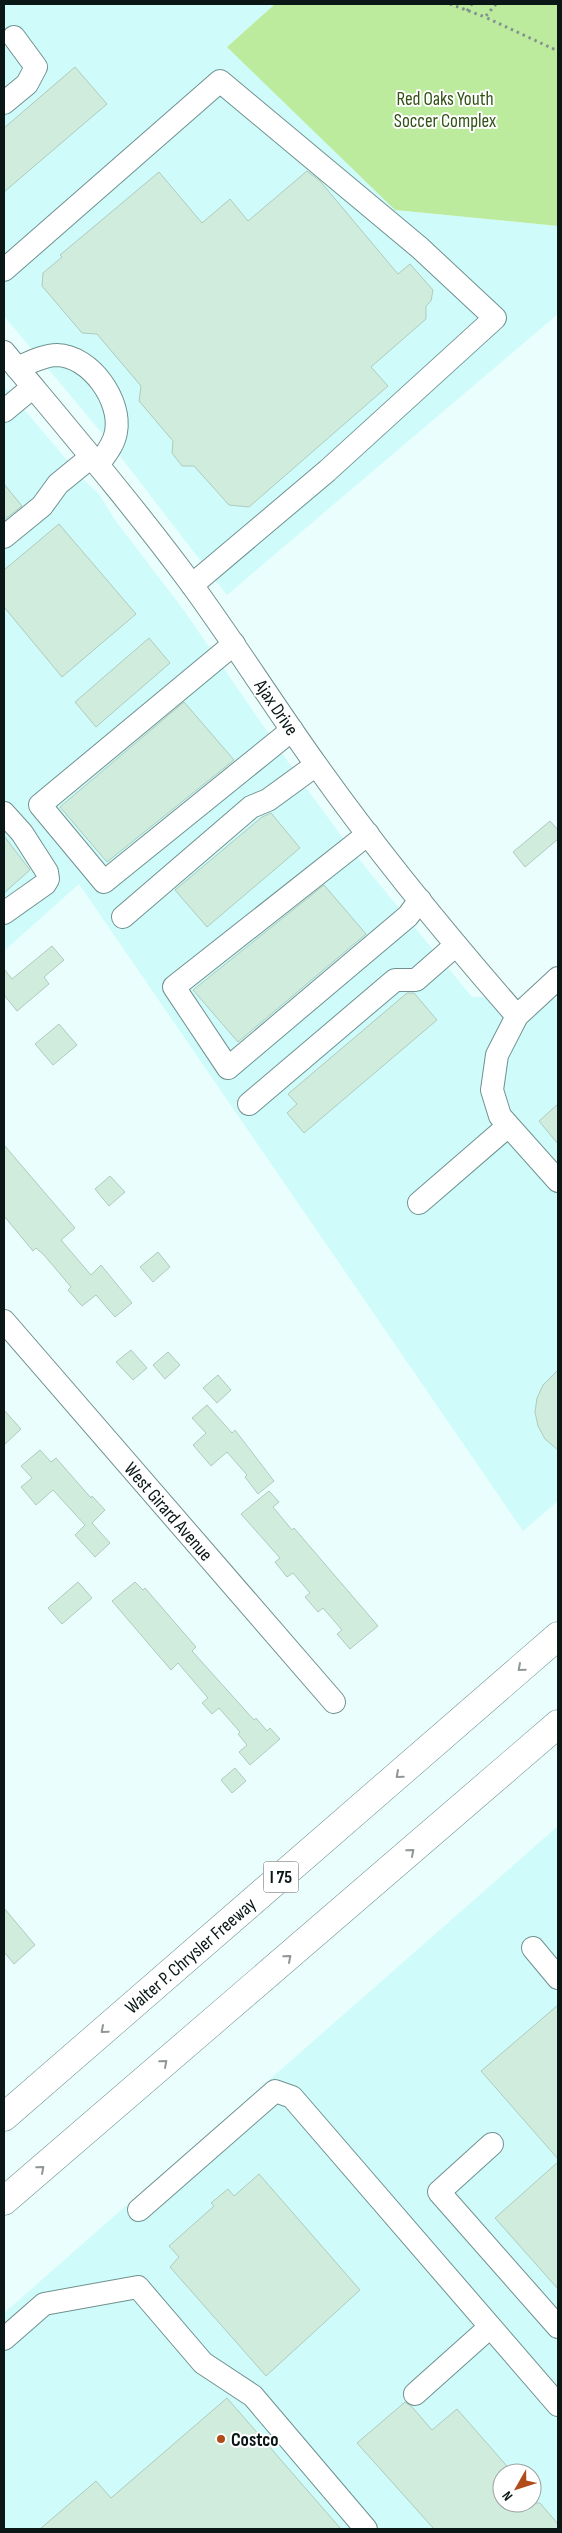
<svg xmlns="http://www.w3.org/2000/svg" width="562" height="2533" viewBox="0 0 562 2533" font-family="'Sofia Sans Condensed',sans-serif">
	<style>
		.built { fill: #cffcfa; fill-rule: evenodd }
		.green { fill: #bdeb9d }
		.building { fill: #cfecdd; stroke: #afcbbd }
		.lines { fill: none; stroke-linecap: round; stroke-linejoin: round }
		.minor-casing { stroke: #709190; stroke-width: 24 }
		.highway-casing { stroke: #709190; stroke-width: 29 }
		.path { stroke: #819291; stroke-width: 3; stroke-dasharray: 2.5 4; stroke-linecap: butt }
		.minor { stroke: #fff; stroke-width: 22 }
		.highway { stroke: #fff; stroke-width: 28 }
		.oneway { stroke: #919797 }
		.poi-dot { fill: #b04b1a; stroke: #fff; stroke-width: 2 }
		.labels { text-anchor: middle; stroke-width: 4; stroke-linejoin: round; paint-order: stroke }
		.shield { fill: #fff; stroke: #545d5d; stroke-width: 1 }
		.shield-label { font-size: 18px; font-weight: bold; fill: #0b1717 }
		.park-label { font-size: 19px; fill: #325316; stroke: #fff }
		.street-label { font-size: 19px; fill: #0b1717; stroke: #fff }
		.poi-label { font-size: 19px; font-weight: bold; fill: #0b1717; stroke: #fff; text-anchor: start }
	</style>
	<rect width="100%" height="100%" fill="#eafefd"/>
	<!-- built -->
	<g class="built">
		<polygon points="4,4 275,4 228,46 395,210 558,226 558,314 227,595 106,438 4,316"/>
		<polygon points="4,386 85,481 99,494 115,520 183,609 306,788 358,858 472,997 558,999 558,1501 523,1531 79,884 4,951"/>
		<path d="M558,1826v703h-554v-216zM502,2473h30v30h-30z"/>
	</g>
	<!-- green -->
	<polygon class="green" points="275,4 558,4 558,226 395,210 227,47"/>
	<!-- building -->
	<g class="building">
		<polygon points="75,67 107,104 4,192 4,128"/>
		<polygon points="307,171 320,181 398,274 410,264 433,290 431,301 426,306 426,319 371,367 388,386 249,507 229,505 194,466 182,466 172,453 173,441 139,401 141,386 97,334 82,333 42,286 43,273 62,257 60,255 159,172 202,223 230,199 248,221"/>
		<polygon points="4,484 22,506 4,520"/>
		<polygon points="59,524 136,614 62,677 4,607 4,570"/>
		<polygon points="149,638 170,663 96,727 75,702"/>
		<polygon points="184,702 234,760 107,862 60,807"/>
		<polygon points="271,813 300,848 207,927 175,890 262,817"/>
		<polygon points="550,821 558,830 558,839 525,867 513,852"/>
		<polygon points="4,836 30,870 4,893"/>
		<polygon points="324,885 366,934 238,1042 193,990"/>
		<polygon points="52,946 64,960 44,977 49,984 17,1011 4,995 4,969 12,979"/>
		<polygon points="407,993 414,993 437,1020 304,1133 287,1113 297,1104 288,1094"/>
		<polygon points="59,1024 77,1045 53,1065 35,1044"/>
		<polygon points="558,1104 558,1144 539,1121"/>
		<polygon points="4,1145 75,1228 61,1240 91,1275 101,1265 132,1303 115,1317 96,1295 82,1306 68,1290 71,1287 44,1255 36,1248 33,1251 4,1216"/>
		<polygon points="110,1176 125,1192 109,1206 95,1189"/>
		<polygon points="158,1252 170,1267 153,1282 140,1267"/>
		<polygon points="131,1350 147,1368 133,1380 116,1362"/>
		<polygon points="168,1352 180,1365 165,1379 153,1365"/>
		<polygon points="558,1370 558,1450 545,1439 538,1426 535,1412 537,1398 543,1385"/>
		<polygon points="218,1375 231,1390 217,1403 203,1388"/>
		<polygon points="207,1405 232,1433 235,1430 274,1481 258,1494 245,1477 247,1475 227,1452 211,1466 193,1445 206,1433 192,1418"/>
		<polygon points="4,1410 21,1429 4,1445"/>
		<polygon points="40,1450 51,1462 56,1458 91,1498 92,1496 105,1510 92,1523 110,1543 95,1557 75,1535 85,1525 53,1490 36,1505 21,1487 32,1478 21,1466"/>
		<polygon points="269,1491 279,1502 273,1507 292,1530 294,1528 378,1626 350,1649 337,1634 342,1630 323,1608 318,1612 305,1597 310,1593 293,1573 287,1577 275,1562 280,1558 241,1514"/>
		<polygon points="78,1582 92,1598 62,1624 48,1608"/>
		<polygon points="135,1582 143,1590 145,1588 196,1647 192,1651 254,1720 256,1718 267,1731 270,1728 280,1739 250,1765 239,1752 247,1745 238,1734 240,1732 219,1708 212,1714 202,1703 208,1698 178,1663 171,1670 112,1601"/>
		<polygon points="235,1768 246,1781 232,1793 221,1780"/>
		<polygon points="4,1908 35,1945 14,1964 4,1952"/>
		<polygon points="558,2005 558,2159 481,2071"/>
		<polygon points="558,2162 558,2289 495,2218"/>
		<polygon points="259,2174 360,2290 266,2376 170,2267 179,2257 169,2246 214,2206 211,2203 228,2189 234,2196"/>
		<polygon points="227,2398 341,2529 40,2529 96,2481 111,2498"/>
		<polygon points="405,2402 412,2407 432,2430 457,2409 513,2473 502,2473 502,2503 540,2503 558,2524 558,2529 434,2529 357,2443"/>
	</g>
	<g class="lines">
		<!-- minor casing -->
		<g class="minor-casing">
			<g id="minor">
				<polyline points="4,103 27,84 36,67 14,37"/>
				<polyline points="4,270 220,81 420,248 495,318 327,471 192,585"/>
				<path d="M4,352c64,77 129,153 188,233 43,59 82,121 125,181 62,87 130,170 200,250"/>
				<path d="M17,368c12,-5 27,-13 40,-13 34,1 65,46 59,77 -2,13 -11,23 -18,33"/>
				<polyline points="4,411 33,387"/>
				<polyline points="4,537 42,506 58,484 91,457"/>
				<polyline points="234,644 40,805 104,882 292,730"/>
				<polyline points="4,813 22,833 47,872 48,879 45,884 4,913"/>
				<polyline points="368,834 174,987 228,1068 408,916 420,900"/>
				<polyline points="123,917 251,807 268,800 316,765"/>
				<polyline points="558,978 517,1016 497,1055 492,1090 500,1116 558,1181"/>
				<polyline points="249,1104 395,980 416,980 456,945"/>
				<polyline points="419,1203 508,1126"/>
				<polyline points="4,1321 334,1702"/>
				<polyline points="533,1948 558,1978"/>
				<polyline points="492,2144 439,2192 558,2327"/>
				<polyline points="139,2210 275,2091 292,2097 558,2405"/>
				<polyline points="4,2339 44,2304 138,2287 203,2363 253,2396 366,2529"/>
				<polyline points="415,2394 490,2327"/>
			</g>
		</g>
		<!-- highway casing -->
		<g class="highway-casing">
			<g id="highway">
				<polyline points="4,2117 558,1636"/>
				<polyline points="4,2201 558,1724"/>
			</g>
		</g>
		<!-- path -->
		<g class="path">
			<polyline points="450,4 485,17"/>
			<polyline points="496,4 485,17 558,51"/>
			<polyline points="467,11 472,4"/>
		</g>
		<!-- minor -->
		<use href="#minor" class="minor"/>
		<!-- highway -->
		<use href="#highway" class="highway"/>
	</g>
	<!-- one-way arrows -->
	<defs><path id="oneway-chevron" d="M-2-3.5L2.5 0L-2 3.5" fill="none" stroke-width="1.6" stroke-linecap="round" stroke-linejoin="round" transform="scale(1.25)"/></defs>
	<g class="oneway">
		<use href="#oneway-chevron" transform="translate(521 1668) rotate(139)"/>
		<use href="#oneway-chevron" transform="translate(399 1775) rotate(139)"/>
		<use href="#oneway-chevron" transform="translate(411 1852) rotate(-41)"/>
		<use href="#oneway-chevron" transform="translate(288 1958) rotate(-41)"/>
		<use href="#oneway-chevron" transform="translate(104 2030) rotate(139)"/>
		<use href="#oneway-chevron" transform="translate(164 2063) rotate(-41)"/>
		<use href="#oneway-chevron" transform="translate(41 2169) rotate(-41)"/>
	</g>
	<!-- markers -->
	<circle class="poi-dot" cx="221" cy="2439" r="5"/>
	<g class="labels">
		<!-- shield labels -->
		<rect class="shield" x="263.5" y="1861.5" width="35" height="31" rx="4"/>
		<g class="shield-label">
			<text x="281" y="1883">I 75</text>
		</g>
		<!-- park labels -->
		<g class="park-label">
			<text x="445" y="105">Red Oaks Youth<tspan x="445" dy="22">Soccer Complex</tspan></text>
		</g>
		<!-- street labels -->
		<g class="street-label">
			<text transform="translate(277 707) rotate(56)" y="7">Ajax Drive</text>
			<text transform="translate(169 1511) rotate(49)" y="7">West Girard Avenue</text>
			<text transform="translate(190 1955) rotate(-41)" y="7">Walter P. Chrysler Freeway</text>
		</g>
		<!-- poi labels -->
		<g class="poi-label">
			<text x="231" y="2446">Costco</text>
		</g>
	</g>
	<!-- border -->
	<rect width="562" height="2533" fill="none" stroke="#0b1717" stroke-width="10"/>
	<!-- north arrow -->
	<g transform="translate(517 2488) rotate(231)"><circle r="24" fill="#ffffff" stroke="#9da2a2"/>
	<path d="M0-4L9 19L0 12L-9 19Z" fill="#b04b1a"/>
	<text y="-8" font-size="14" font-weight="bold" text-anchor="middle" fill="#0b1717">N</text>
	</g>
</svg>
